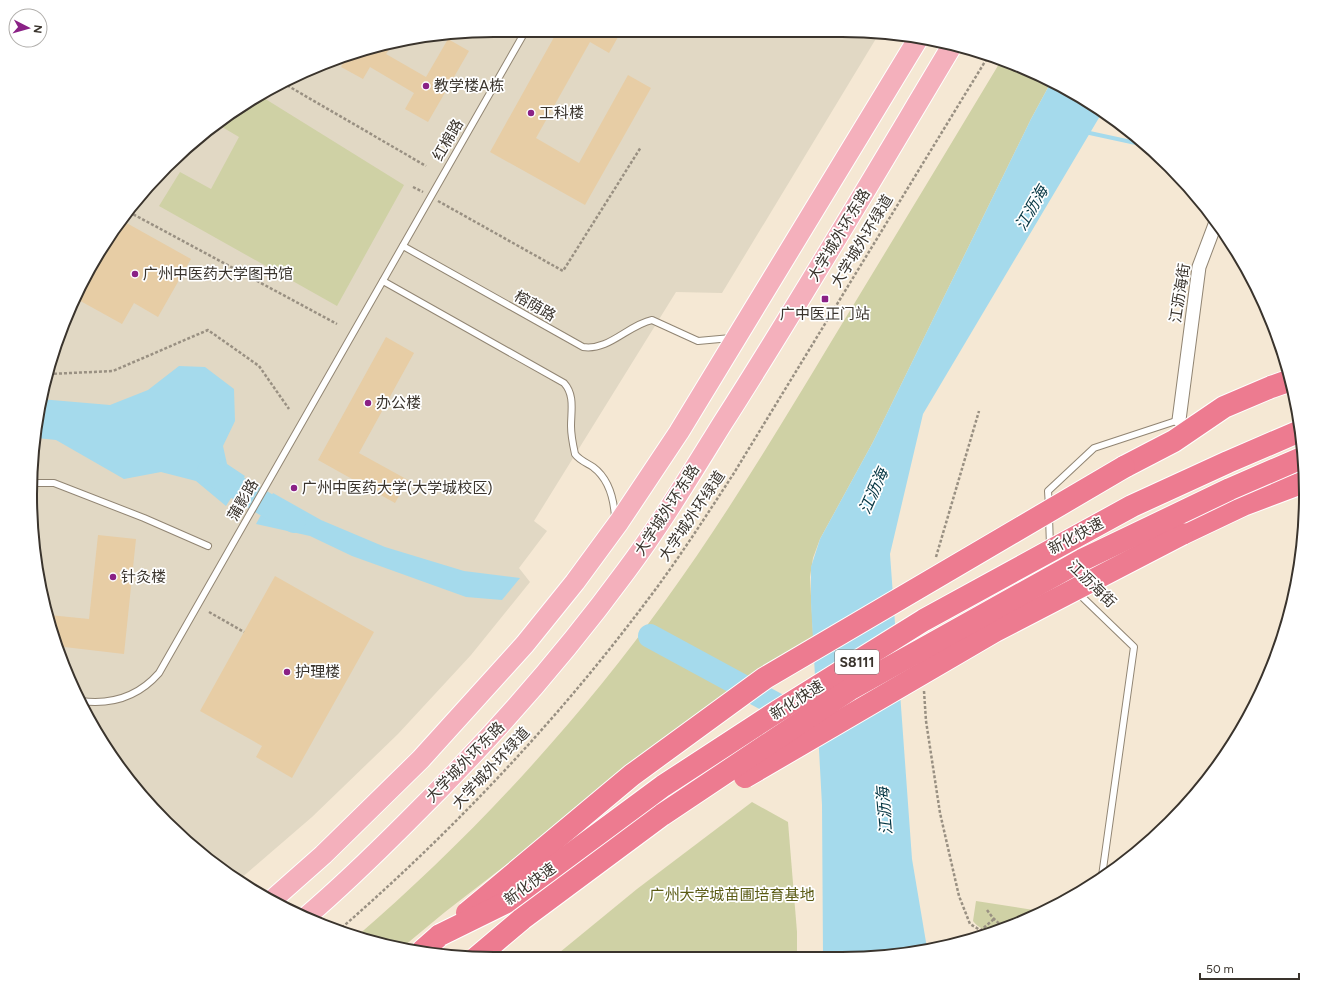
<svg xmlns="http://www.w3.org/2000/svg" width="1336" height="989" viewBox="0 0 1336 989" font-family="Figtree,'Noto Sans SC',sans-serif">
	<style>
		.education { fill: #e1d8c4 }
		.green { fill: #cfd1a5 }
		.water { fill: #a5daec }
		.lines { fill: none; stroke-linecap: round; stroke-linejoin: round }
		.stream { stroke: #a5daec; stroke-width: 4 }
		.river { stroke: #a5daec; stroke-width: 24 }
		.building { fill: #e7cda5 }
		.lane-casing { stroke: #918573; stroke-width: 8 }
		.street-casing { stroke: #918573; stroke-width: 15 }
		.primary-casing { stroke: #fff; stroke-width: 22 }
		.highway-casing { stroke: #fff; stroke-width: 24 }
		.path { stroke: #999082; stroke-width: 2.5; stroke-dasharray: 3 2; stroke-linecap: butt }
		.lane { stroke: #fff; stroke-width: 6 }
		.street { stroke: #fff; stroke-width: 13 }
		.primary { stroke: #f4b0bc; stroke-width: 20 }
		.highway { stroke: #ed7b90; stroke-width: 22 }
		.highway-bridge-casing { stroke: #fff; stroke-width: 24; stroke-linecap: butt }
		.highway-bridge { stroke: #ed7b90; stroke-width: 22 }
		.poi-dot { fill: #8a2186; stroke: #fff; stroke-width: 1.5 }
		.labels { text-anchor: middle; stroke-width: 3.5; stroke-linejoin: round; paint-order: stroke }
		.shield { fill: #fff; stroke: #75716c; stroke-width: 1 }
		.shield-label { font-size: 14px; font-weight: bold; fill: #3a342d }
		.poi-label { font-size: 15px; fill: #3a342d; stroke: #fff; text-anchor: start }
		.street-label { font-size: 15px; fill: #3a342d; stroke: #fff }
		.park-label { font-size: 15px; fill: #5a5b14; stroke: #fff }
		.water-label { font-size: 16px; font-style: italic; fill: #053643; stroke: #fff }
		.rim { fill: none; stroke: #3a342d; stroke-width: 2 }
	</style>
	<rect width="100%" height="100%" fill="#f5e8d4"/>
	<!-- education -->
	<polygon class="education" points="495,30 880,32 722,293 676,292 534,521 547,531 519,568 530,582 471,655 398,734 312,817 239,880 188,844 126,777 92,727 55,644 31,525 39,404 78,289 145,188 188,145 262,92 374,46"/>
	<!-- green -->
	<g class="green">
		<path d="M1002,59l17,6 32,17 -20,37 -158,323 -53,97 -7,19 -3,19 4,75 -259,175 -110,85 -41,34 -48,-9c115,-99 220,-213 309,-336 60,-83 113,-171 166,-259 57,-94 114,-188 171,-283z"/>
		<polygon points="259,95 404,185 337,306 159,206 180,172 211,189 239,137 217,124"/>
		<polygon points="752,802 788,822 797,932 797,956 554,957 637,889"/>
		<path d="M976,901l64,10c-18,11 -50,32 -67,10z"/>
	</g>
	<!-- water -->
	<g class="water">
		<polygon points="1051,82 1103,111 923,414 890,554 912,859 927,948 902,955 823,956 822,805 811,603 811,567 820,539 873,442 1031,119"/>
		<polygon points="179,366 205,367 234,389 235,421 223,446 227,464 245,476 226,506 196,481 161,472 124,479 56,440 37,438 40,399 110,405 148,390"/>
		<polygon points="273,493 321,520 385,547 464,571 520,578 502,600 466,597 352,556 310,536 256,524"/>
	</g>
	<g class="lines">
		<!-- stream -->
		<polyline class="stream" points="1085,132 1145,145"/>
		<!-- river -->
		<g class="river">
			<polyline points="209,471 294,521"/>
			<polyline points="650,636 801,718"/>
		</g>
	</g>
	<!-- building -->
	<g class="building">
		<polygon points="558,30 622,30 609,53 590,42 536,138 579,163 628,75 651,88 585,205 490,152"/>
		<polygon points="448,39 469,51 428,122 405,109 414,93 370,67 363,79 341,67 346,57 374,46 393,43 386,54 426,77"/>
		<polygon points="123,221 191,259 158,317 134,303 122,324 75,298 78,289"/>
		<polygon points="386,337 414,353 359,453 408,480 395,503 318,460"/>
		<polygon points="98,535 136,539 124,654 56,646 55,644 49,615 89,619"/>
		<polygon points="275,576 374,632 292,778 256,757 262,746 200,711"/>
	</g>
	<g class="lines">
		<!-- lane casing -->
		<g class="lane-casing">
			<g id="lane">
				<path d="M403,246l180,101c26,4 45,-22 69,-27l46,21 33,-3"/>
				<path d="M383,281l181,102c11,12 7,28 7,43 0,9 2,19 4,28 4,6 12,9 18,13 16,12 21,32 22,51"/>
				<polyline points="34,483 54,483 144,518 208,546"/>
				<polyline points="1049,506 1048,491 1094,448 1179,420"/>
				<polyline points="1049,517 1050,546"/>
				<polyline points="1078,593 1134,647 1102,876"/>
				<path d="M81,701c31,4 57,-4 78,-28l367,-643"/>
			</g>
		</g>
		<!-- street casing -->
		<g class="street-casing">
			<polyline id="street" points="1179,420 1199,267 1216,222"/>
		</g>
		<!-- primary casing -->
		<g class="primary-casing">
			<g id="primary">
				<polyline points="271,901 323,855 421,759 525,644 575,582 619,522 679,432 918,39"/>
				<path d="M306,917c35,-30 68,-62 100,-94 80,-79 154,-162 220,-252 35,-47 65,-97 96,-147 80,-125 155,-253 231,-380"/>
			</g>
		</g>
		<!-- highway casing -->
		<g class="highway-casing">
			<g id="highway">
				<polyline points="1124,467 1174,441 1224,407 1271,387 1291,380"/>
				<polyline points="1182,534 1243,505 1304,482"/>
				<polyline points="423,950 440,935"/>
			</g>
		</g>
		<!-- path -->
		<g class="path">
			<polyline points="283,83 426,166"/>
			<polyline points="413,187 423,192"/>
			<polyline points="438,201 563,271 641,147"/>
			<polyline points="129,212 337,324"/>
			<polyline points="49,374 113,371 208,330 259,366 289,409"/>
			<polyline points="936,557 979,411"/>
			<polyline points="209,612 244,632"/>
			<polyline points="924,691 926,721 940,813 959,896 970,924 985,933"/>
			<polyline points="987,910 993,918 1004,928"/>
			<path d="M338,931c114,-99 218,-209 308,-329 32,-42 60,-86 88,-129l255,-418"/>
			<polyline points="980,931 994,919"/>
		</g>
		<!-- lane -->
		<use href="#lane" class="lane"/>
		<!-- street -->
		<use href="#street" class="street"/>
		<!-- primary -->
		<use href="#primary" class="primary"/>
		<!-- highway -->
		<use href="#highway" class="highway"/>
		<!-- highway-bridge casing -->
		<g class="highway-bridge-casing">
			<g id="highway-bridge">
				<polyline points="745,777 995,631 1182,534"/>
				<polyline points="467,913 632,775 765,678 1124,467"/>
				<polyline points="440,935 505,903 663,786 778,711 924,620 1132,506 1228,462 1300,431"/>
				<polyline points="476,958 522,919 662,815 849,690 1082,560 1230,489 1304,457"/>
			</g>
		</g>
		<!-- highway-bridge -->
		<use href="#highway-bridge" class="highway-bridge"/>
	</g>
	<!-- markers -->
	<g class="poi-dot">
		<circle cx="426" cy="86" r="4"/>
		<circle cx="531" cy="113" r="4"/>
		<circle cx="135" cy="274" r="4"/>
		<rect x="821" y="295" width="8" height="8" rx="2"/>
		<circle cx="368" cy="403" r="4"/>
		<circle cx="294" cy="488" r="4"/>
		<circle cx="113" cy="577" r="4"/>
		<circle cx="287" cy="672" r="4"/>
	</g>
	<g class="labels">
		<!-- shield labels -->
		<rect class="shield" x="835" y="650" width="44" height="24" rx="3"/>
		<g class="shield-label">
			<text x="857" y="667">S8111</text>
		</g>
		<!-- poi labels -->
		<g class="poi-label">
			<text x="434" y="91">教学楼A栋</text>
			<text x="539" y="118">工科楼</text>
			<text x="143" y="279">广州中医药大学图书馆</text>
			<text x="825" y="319" text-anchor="middle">广中医正门站</text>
			<text x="376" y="408">办公楼</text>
			<text x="302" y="493">广州中医药大学(大学城校区)</text>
			<text x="121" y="582">针灸楼</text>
			<text x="295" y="677">护理楼</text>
		</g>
		<!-- street labels -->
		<g class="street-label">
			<text transform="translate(448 140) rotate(-60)" y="5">红棉路</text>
			<text transform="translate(839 235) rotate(-59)" y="5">大学城外环东路</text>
			<text transform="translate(862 241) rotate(-59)" y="5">大学城外环绿道</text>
			<text transform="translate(1180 293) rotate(-81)" y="5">江沥海街</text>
			<text transform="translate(535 306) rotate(30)" y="5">榕荫路</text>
			<text transform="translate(243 500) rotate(-60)" y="5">蒲影路</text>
			<text transform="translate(667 510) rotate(-57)" y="5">大学城外环东路</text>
			<text transform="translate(692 516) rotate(-56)" y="5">大学城外环绿道</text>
			<text transform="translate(1076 536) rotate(-28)" y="5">新化快速</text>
			<text transform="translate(1092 584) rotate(44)" y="5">江沥海街</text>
			<text transform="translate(797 700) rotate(-32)" y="5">新化快速</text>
			<text transform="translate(465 762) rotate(-46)" y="5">大学城外环东路</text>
			<text transform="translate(491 768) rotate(-47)" y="5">大学城外环绿道</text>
			<text transform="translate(530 884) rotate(-36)" y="5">新化快速</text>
		</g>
		<!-- park labels -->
		<g class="park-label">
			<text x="732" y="900">广州大学城苗圃培育基地</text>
		</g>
		<!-- water labels -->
		<g class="water-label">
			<text transform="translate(1031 208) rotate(-60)" y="6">江沥海</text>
			<text transform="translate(873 491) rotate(-66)" y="6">江沥海</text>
			<text transform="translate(884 811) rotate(-95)" y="6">江沥海</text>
		</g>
	</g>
	<!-- crop -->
	<path d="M0 0H1336V989H0ZM494 37H842A457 457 0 0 1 1299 494V495A457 457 0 0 1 842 952H494A457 457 0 0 1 37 495V494A457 457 0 0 1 494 37Z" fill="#fff" fill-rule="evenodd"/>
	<path class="rim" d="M494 37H842A457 457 0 0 1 1299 494V495A457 457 0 0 1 842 952H494A457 457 0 0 1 37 495V494A457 457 0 0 1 494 37Z"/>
	<!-- north arrow -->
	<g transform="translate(28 28) rotate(96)"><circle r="19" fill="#ffffff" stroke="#b0aeab"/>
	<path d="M0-3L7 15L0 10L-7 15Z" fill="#8a2186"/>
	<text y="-6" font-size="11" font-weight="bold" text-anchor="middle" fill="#3a342d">N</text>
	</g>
	<!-- scale -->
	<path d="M1200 973v6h99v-6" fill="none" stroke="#3a342d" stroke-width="2"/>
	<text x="1206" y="973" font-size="12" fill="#3a342d" stroke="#ffffff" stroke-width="3" paint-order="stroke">50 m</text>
</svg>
